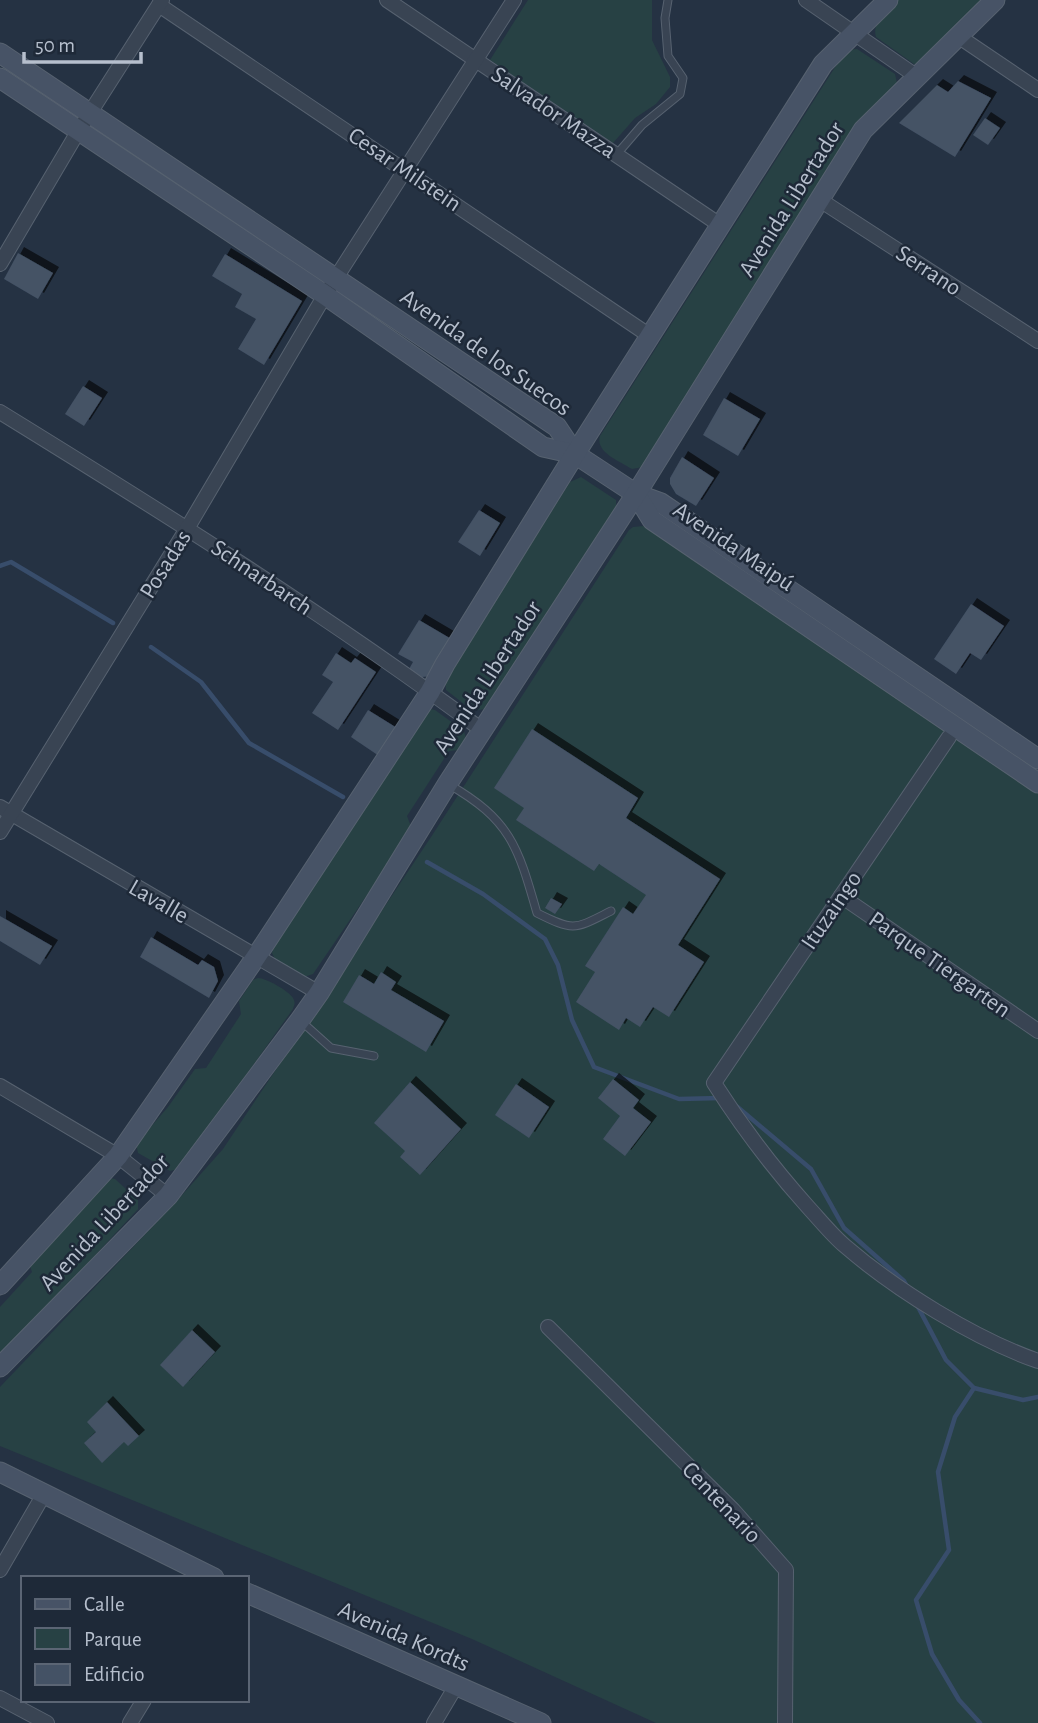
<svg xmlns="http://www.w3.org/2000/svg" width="1038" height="1723" viewBox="0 0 1038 1723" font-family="'Alegreya Sans',sans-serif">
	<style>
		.green { fill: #274144 }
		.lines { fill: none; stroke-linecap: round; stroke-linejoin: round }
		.stream { stroke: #384d6b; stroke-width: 4.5 }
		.building { fill: #445265; filter: url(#shadow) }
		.lane-casing { stroke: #576270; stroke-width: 9 }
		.street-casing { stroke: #576270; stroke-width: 16 }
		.secondary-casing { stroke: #576270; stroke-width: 21 }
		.lane { stroke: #394453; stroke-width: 7 }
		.street { stroke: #394453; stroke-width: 14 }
		.secondary { stroke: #475366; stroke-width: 19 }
		.labels { text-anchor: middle; stroke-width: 5; stroke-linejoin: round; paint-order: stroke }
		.street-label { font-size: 24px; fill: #b6bfcd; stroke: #1e2938 }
	</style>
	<defs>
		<filter id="shadow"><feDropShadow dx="6" dy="-6" stdDeviation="0" flood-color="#0009"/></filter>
	</defs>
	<rect width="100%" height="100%" fill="#253243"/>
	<!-- green -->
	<g class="green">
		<polygon points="528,0 652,0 652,40 670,77 670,87 656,104 635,118 613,143 490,60"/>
		<path d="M897,0h89l-64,63 -8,1 -38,-27c-4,-17 10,-26 21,-37z"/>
		<path d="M857,49l38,25 2,9 -254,384 -11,2c-13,-8 -37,-17 -32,-33l246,-386z"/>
		<polygon points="581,477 616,500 616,509 485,709 473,711 446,690 445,681 570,482"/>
		<polygon points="643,526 1038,793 1038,1723 656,1723 472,1639 0,1446 0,1387 175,1203 223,1149 433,834 629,530 633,527"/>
		<polygon points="430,709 435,710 464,731 466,739 459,750 449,751 407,816 412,829 313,974 304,977 276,961 272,953 274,946"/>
		<path d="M258,978c8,0 31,13 35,20 3,5 1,7 0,11l-114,160 -9,2 -32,-18 -2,-9 32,-37 27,-38 11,-1 35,-54 -2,-13 14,-21z"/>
		<polygon points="110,1178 115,1179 138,1200 138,1209 0,1358 0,1307 32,1272 29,1263"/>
	</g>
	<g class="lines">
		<!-- stream -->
		<g class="stream">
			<polyline points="0,566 11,562 113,623"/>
			<polyline points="151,647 201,682 249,743 343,797"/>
			<polyline points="427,862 483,894 545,939 558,965 572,1020 594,1067 679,1099 721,1098"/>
			<polyline points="734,1104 811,1169 844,1228 904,1281 908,1288"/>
			<polyline points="917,1305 946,1360 974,1388 1023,1400 1038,1397"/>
			<polyline points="974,1388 955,1417 938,1472 949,1550 916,1600 932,1654 959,1700 980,1723"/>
		</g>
	</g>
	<!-- building -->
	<g class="building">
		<polygon points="958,81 991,98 955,157 899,123 937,85 948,92"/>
		<polygon points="985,118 1000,128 988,145 973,135"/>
		<polygon points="18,253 53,273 38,299 4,279"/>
		<polygon points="225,254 302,301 264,365 238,349 256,319 235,307 242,294 212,276"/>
		<polygon points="83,386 102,398 84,426 65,414"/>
		<polygon points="724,398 760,419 738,456 703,435"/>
		<polygon points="682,457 714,478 696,506 676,494 670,484 670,478"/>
		<polygon points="479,510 500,523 480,556 458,542"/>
		<polygon points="971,604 1004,626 981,660 970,653 956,674 934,659"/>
		<polygon points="419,620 453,640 432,676 422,677 409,669 413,662 398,654"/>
		<polygon points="336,653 351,663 355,658 376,672 338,730 312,713 333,682 322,675"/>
		<polygon points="368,710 397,728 379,756 351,737"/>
		<polygon points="532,729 638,798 626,818 720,879 678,945 704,962 669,1017 653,1007 640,1027 626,1018 619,1030 576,1002 595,972 585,966 623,907 633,914 646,895 599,864 594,871 516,820 524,808 494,788"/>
		<polygon points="551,898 562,904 555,914 545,908"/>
		<polygon points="0,916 52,946 40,965 0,941"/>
		<polygon points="151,937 198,965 202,960 214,967 218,981 209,998 140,957"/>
		<polygon points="381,972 396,982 391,990 444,1021 426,1052 343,1002 359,975 374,984"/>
		<polygon points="613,1079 639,1100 633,1108 651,1122 625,1156 603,1139 620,1116 598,1098"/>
		<polygon points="410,1082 461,1129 420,1175 400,1157 405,1151 374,1123"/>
		<polygon points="516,1084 549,1107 529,1138 495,1115"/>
		<polygon points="192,1330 215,1352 183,1387 160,1365"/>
		<polygon points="107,1402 139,1436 128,1446 124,1442 102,1463 84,1443 96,1432 87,1422"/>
	</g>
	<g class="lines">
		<!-- lane casing -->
		<g class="lane-casing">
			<g id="lane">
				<polyline points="617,154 642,125 680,94 683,78 668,56 665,18 668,0"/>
				<path d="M448,784c63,36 70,63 89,129 38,19 38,16 74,-2"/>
				<polyline points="301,1021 331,1048 374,1056"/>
			</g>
		</g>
		<!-- street casing -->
		<g class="street-casing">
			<g id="street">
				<polyline points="387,0 720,225"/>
				<polyline points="806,0 916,76"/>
				<polyline points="159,5 650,336"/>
				<polyline points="958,36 1038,90"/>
				<polyline points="820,200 1038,341"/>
				<polyline points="0,264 79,130 162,0"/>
				<path d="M0,412c164,101 327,203 482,318"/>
				<path d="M949,737l-235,346c28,44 59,85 94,124 12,13 24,28 37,39 51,44 130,93 193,115"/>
				<polyline points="0,807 319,993"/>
				<polyline points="0,832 188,527 325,295 514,0"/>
				<polyline points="841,896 1038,1031"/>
				<polyline points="0,1086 118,1156 168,1196"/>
				<polyline points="548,1327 733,1510 786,1570 785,1723"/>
				<polyline points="0,1570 44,1494"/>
				<polyline points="0,1698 47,1723"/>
				<polyline points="130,1723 144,1700"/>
				<polyline points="434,1723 456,1686"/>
			</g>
		</g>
		<!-- secondary casing -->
		<g class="secondary-casing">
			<g id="secondary">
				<polyline points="0,53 557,427 575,454"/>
				<polyline points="0,78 325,295 543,447 575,454 636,494 661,503 1038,759"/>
				<polyline points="636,494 652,520 1038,783"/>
				<polyline points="0,1285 118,1156 256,957 430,692 445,664 575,454 823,64 888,0"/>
				<polyline points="0,1367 168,1196 300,1020 319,993 448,783 636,494 863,130 995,0"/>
				<polyline points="0,1472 214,1578"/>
				<polyline points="247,1593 541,1723"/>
			</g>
		</g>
		<!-- lane -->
		<use href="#lane" class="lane"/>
		<!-- street -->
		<use href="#street" class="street"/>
		<!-- secondary -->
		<use href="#secondary" class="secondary"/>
	</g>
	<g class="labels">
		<!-- street labels -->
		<g class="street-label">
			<text transform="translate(554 112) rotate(34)" y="8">Salvador Mazza</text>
			<text transform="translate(405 169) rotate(34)" y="8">Cesar Milstein</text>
			<text transform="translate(791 199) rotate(-58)" y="8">Avenida Libertador</text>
			<text transform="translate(929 270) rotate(33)" y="8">Serrano</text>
			<text transform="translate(486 352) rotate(35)" y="8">Avenida de los Suecos</text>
			<text transform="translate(734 546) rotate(34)" y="8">Avenida Maipú</text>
			<text transform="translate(165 564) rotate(-58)" y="8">Posadas</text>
			<text transform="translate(262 577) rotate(34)" y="8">Schnarbarch</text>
			<text transform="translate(487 677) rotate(-57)" y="8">Avenida Libertador</text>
			<text transform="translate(159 901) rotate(30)" y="8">Lavalle</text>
			<text transform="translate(831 910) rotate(-56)" y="8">Ituzaingo</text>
			<text transform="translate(940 964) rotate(35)" y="8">Parque Tiergarten</text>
			<text transform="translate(104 1222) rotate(-47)" y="8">Avenida Libertador</text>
			<text transform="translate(722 1502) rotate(46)" y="8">Centenario</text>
			<text transform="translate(404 1636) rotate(24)" y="8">Avenida Kordts</text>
		</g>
	</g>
	<!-- legend -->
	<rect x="21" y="1576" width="228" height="126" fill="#1e2938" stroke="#5b6574" stroke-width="2"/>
	<rect x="35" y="1599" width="35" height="10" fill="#475366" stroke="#5b6574" stroke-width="2"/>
	<text x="84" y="1611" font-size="21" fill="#b6bfcd">Calle</text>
	<rect x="35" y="1628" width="35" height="21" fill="#274144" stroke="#5b6574" stroke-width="2"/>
	<text x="84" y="1646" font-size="21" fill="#b6bfcd">Parque</text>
	<rect x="35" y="1664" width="35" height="21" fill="#445265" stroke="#5b6574" stroke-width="2"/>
	<text x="84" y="1681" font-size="21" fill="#b6bfcd">Edificio</text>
	<!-- scale -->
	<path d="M24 52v10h117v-10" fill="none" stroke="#b6bfcd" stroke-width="3.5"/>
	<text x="35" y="52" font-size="21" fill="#b6bfcd" stroke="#1e2938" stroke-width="5" paint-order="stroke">50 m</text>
</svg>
